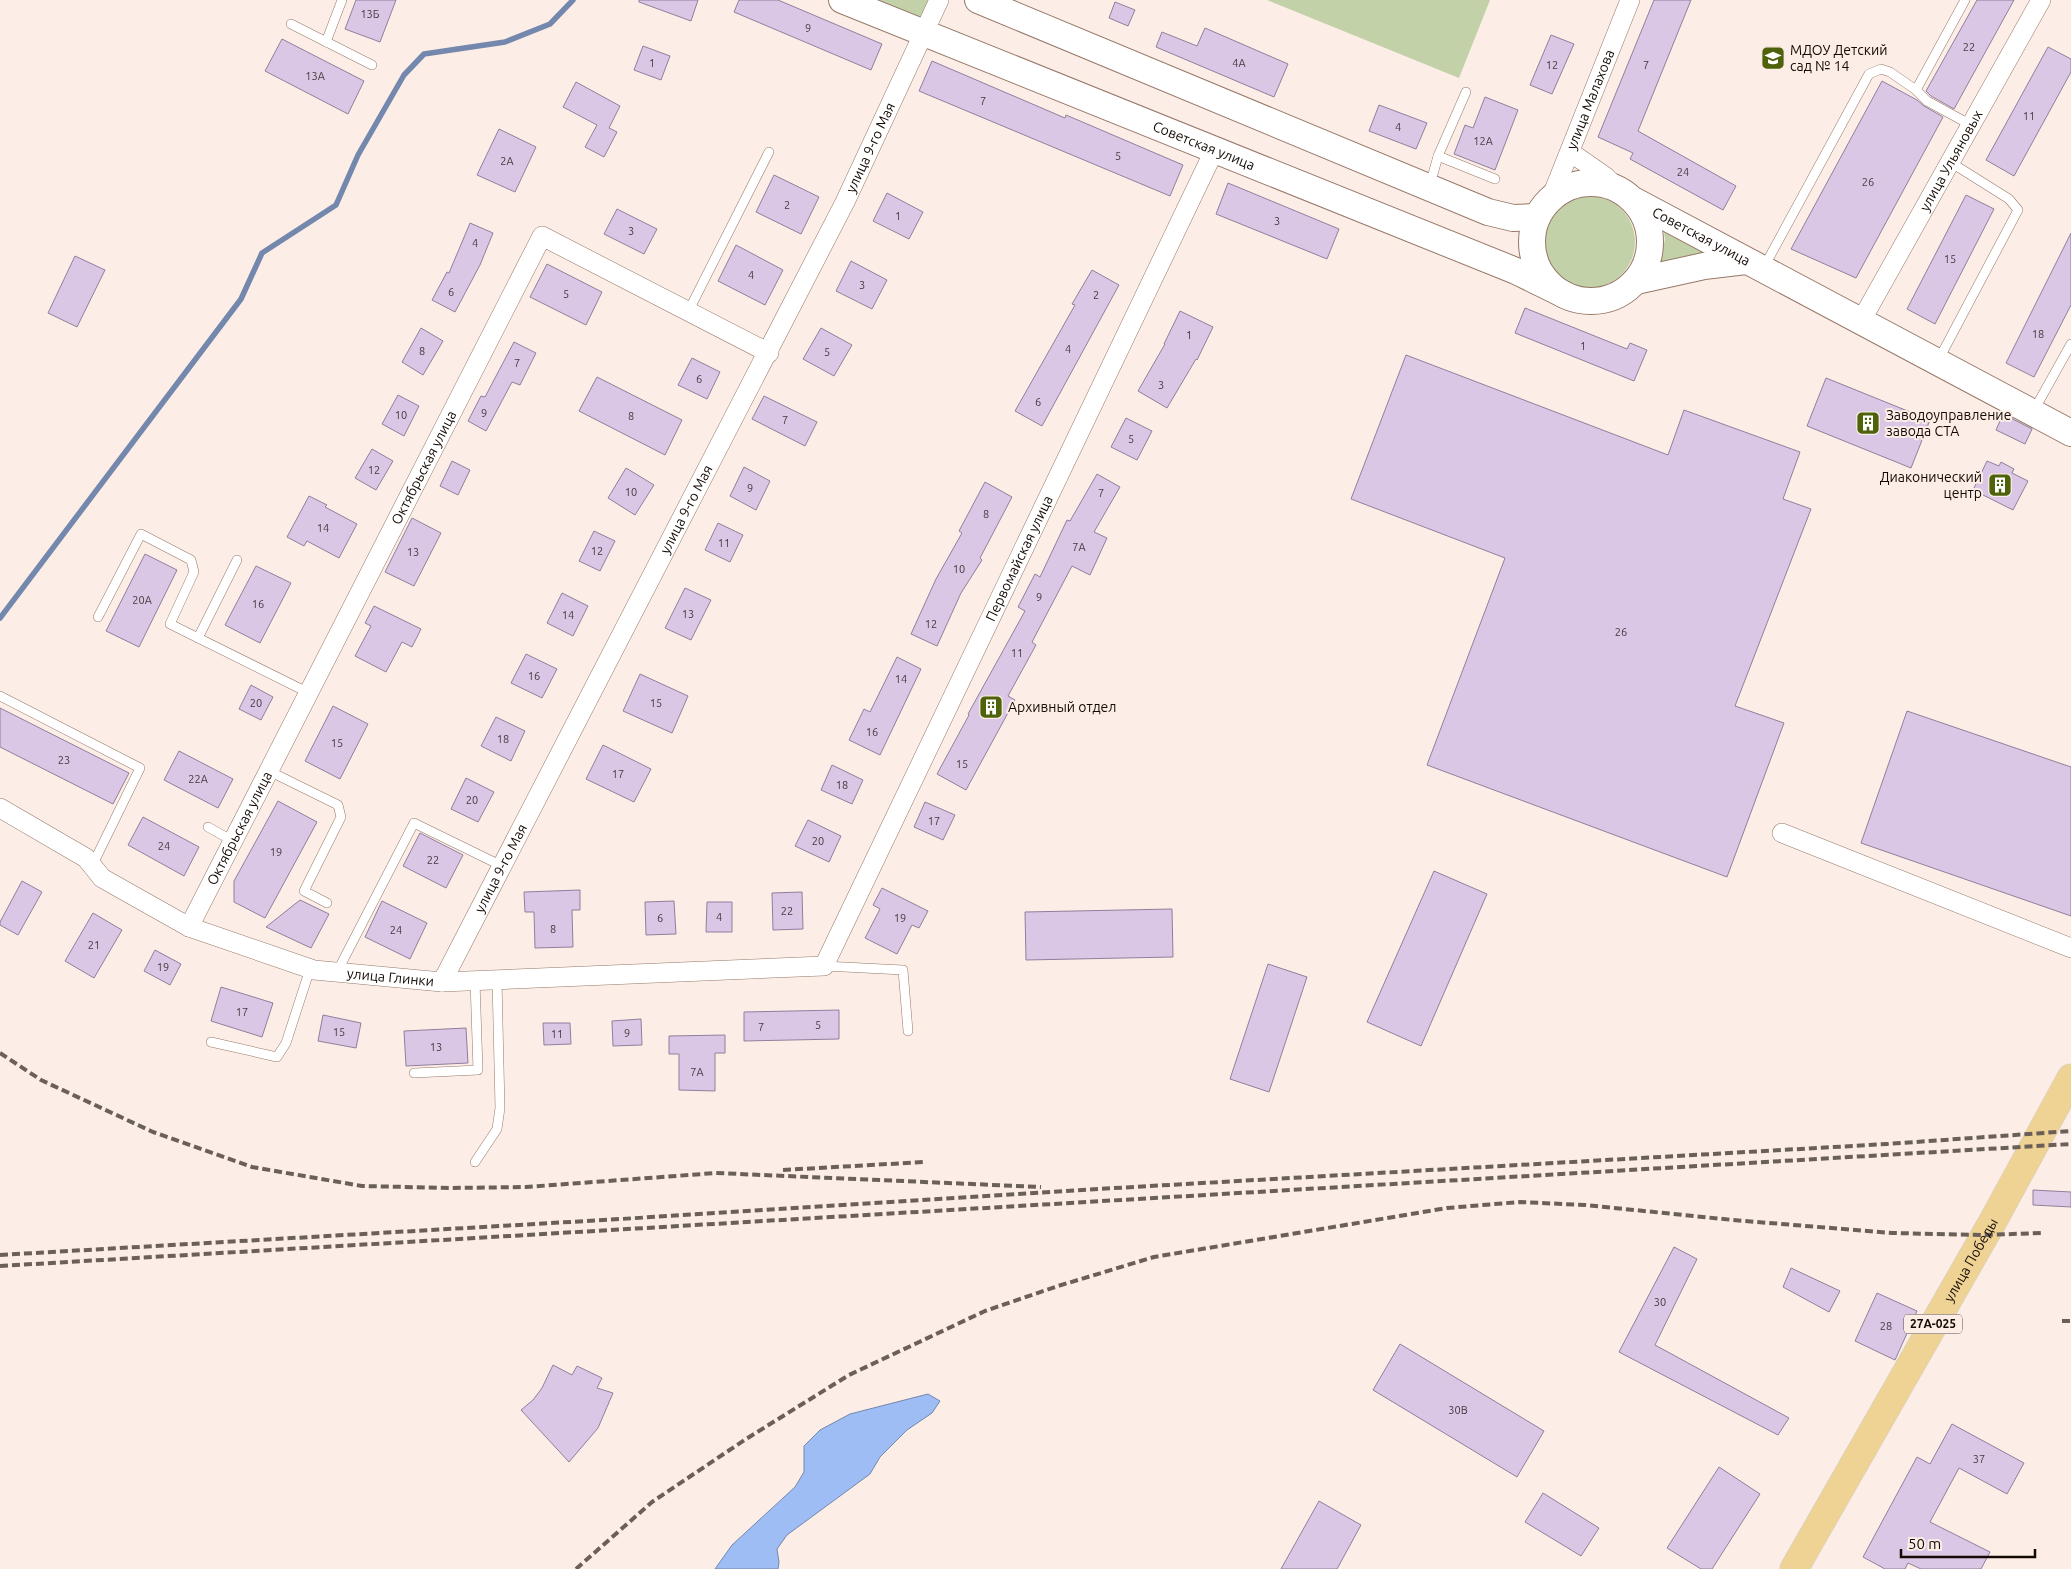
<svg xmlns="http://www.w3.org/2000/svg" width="2071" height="1569" viewBox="0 0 2071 1569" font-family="Ubuntu,sans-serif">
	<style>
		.green { fill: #c2d1a8 }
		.water { fill: #9dbdf4; stroke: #7487ac }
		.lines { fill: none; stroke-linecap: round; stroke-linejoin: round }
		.stream { stroke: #7487ac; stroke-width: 5.5 }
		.building { fill: #d9c7e5; stroke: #907f9b }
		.lane-casing { stroke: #977868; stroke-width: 10 }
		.street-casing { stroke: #977868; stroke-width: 20 }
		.secondary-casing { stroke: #977868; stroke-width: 28 }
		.primary-casing { stroke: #d0cecd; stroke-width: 29 }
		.lane { stroke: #fff; stroke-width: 9 }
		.street { stroke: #fff; stroke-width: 19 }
		.secondary { stroke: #fff; stroke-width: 26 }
		.primary { stroke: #efd395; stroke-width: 28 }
		.rail { stroke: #6b5f5a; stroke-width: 4; stroke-dasharray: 8 4; stroke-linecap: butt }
		.labels { text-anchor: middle; stroke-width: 4; stroke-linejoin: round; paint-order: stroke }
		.number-label { font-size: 11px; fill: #45393d }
		.shield { fill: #fceee7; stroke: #5a4e49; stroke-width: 1 }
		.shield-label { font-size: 12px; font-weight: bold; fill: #140a05 }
		.poi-label { font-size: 14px; fill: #140a05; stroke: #fceee7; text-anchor: start }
		.street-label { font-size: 14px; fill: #140a05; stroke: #fceee7 }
	</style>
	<rect width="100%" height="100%" fill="#fceee7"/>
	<!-- green -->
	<g class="green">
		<polygon points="860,0 931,0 921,24"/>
		<polygon points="1267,0 1490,0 1459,78"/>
		<circle cx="1589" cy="242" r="46"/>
		<polygon points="1663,224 1708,251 1656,268 1665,240"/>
	</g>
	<!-- water -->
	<polygon class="water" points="928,1394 940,1401 932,1413 907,1430 880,1457 870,1474 787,1535 777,1549 779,1562 778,1569 715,1569 732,1545 795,1487 804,1472 804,1446 820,1430 850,1414"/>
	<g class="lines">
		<!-- stream -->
		<polyline class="stream" points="0,618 241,299 262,253 336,205 358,155 404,75 424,54 505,42 550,24 573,0"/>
	</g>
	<!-- building -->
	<g class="building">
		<polygon points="356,0 396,0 380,42 345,29"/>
		<polygon points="639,0 698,0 691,21 639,2"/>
		<polygon points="739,0 778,0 882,44 871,70 734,12"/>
		<polygon points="1654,0 1691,0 1638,131 1736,186 1723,210 1630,159 1633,153 1598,137"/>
		<polygon points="1977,0 2014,0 1954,109 1931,96 1926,91"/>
		<polygon points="1115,2 1135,10 1128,26 1109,18"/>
		<polygon points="1205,28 1288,64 1274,97 1156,47 1162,32 1197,46"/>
		<polygon points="1551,35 1574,44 1552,94 1530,85"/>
		<polygon points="282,39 364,81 348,114 265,71"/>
		<polygon points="643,46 670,56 661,80 634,70"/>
		<polygon points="2048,47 2071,59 2071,72 2014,176 1986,160"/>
		<polygon points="932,61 1065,118 1066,115 1183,165 1170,196 919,91"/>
		<polygon points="1882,81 1917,100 1924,106 1943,117 1856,278 1791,249"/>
		<polygon points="576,82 620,106 609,128 617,132 604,157 585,147 597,125 563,107"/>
		<polygon points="1485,97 1518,110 1495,170 1454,154 1465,125 1473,128"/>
		<polygon points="1379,105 1427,123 1416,149 1369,131"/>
		<polygon points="499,129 536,147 515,192 477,175"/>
		<polygon points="774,175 819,197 801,234 756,212"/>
		<polygon points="1228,183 1339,229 1327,259 1216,214"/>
		<polygon points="887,193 923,212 909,239 873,221"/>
		<polygon points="1966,195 1994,209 1935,324 1907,309"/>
		<polygon points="617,209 657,229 644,254 604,234"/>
		<polygon points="470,223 493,233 480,265 455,312 432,300 447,272 449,273"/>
		<polygon points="2071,233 2071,305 2034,377 2006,363"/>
		<polygon points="736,245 783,270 765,305 718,281"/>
		<polygon points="75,256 105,270 77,327 48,313"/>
		<polygon points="851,261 887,280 872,309 836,291"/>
		<polygon points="547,264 602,292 586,325 530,297"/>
		<polygon points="1092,270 1119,285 1042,426 1015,411 1075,305 1072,304"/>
		<polygon points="1525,308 1627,349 1630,343 1647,350 1634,381 1515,333"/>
		<polygon points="1180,311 1213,327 1197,360 1196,359 1167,408 1138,391 1165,344 1164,344"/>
		<polygon points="421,328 443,341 423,375 402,362"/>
		<polygon points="821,328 852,345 834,376 803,359"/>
		<polygon points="514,342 536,353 520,385 512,382 486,431 468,421 481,396 485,397"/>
		<polygon points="1406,355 1668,455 1684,410 1800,452 1783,499 1811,509 1735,706 1784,723 1727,877 1427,765 1505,558 1351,499"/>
		<polygon points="692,358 720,372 707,399 678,385"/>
		<polygon points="597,377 682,420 665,455 579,411"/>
		<polygon points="1826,378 1930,420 1911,468 1807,426"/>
		<polygon points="398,395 419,406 404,436 382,424"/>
		<polygon points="764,396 817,422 805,446 752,419"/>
		<polygon points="2003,414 2032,429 2025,444 1996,430"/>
		<polygon points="1126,418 1152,431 1137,460 1111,447"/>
		<polygon points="372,449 393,461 376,490 355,478"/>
		<polygon points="452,461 470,470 458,495 440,486"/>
		<polygon points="1987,461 1999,466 2001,462 2014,469 2012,473 2028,481 2013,510 1973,490"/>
		<polygon points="744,467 770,481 756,510 730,496"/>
		<polygon points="626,468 654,485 635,515 608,498"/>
		<polygon points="1097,474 1120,487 1094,532 1107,538 1090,575 1072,566 1032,642 1036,645 1008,696 1015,700 966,790 937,774 969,715 968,714 1025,611 1018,607 1035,574 1040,577 1067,520 1070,521"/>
		<polygon points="985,482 1012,497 980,558 982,560 961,593 937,646 911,634 936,579 962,533 959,531"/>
		<polygon points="309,496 327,505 325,507 357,524 339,558 307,541 304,546 287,537"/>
		<polygon points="412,518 441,533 414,586 385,572"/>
		<polygon points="718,523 743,535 730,562 705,550"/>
		<polygon points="594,531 615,541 600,571 579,561"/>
		<polygon points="145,554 177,570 139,647 106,631"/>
		<polygon points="256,566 291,583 260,643 225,625"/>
		<polygon points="685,588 711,600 691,640 665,628"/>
		<polygon points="562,593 588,606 573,636 547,623"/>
		<polygon points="374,606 421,629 412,647 402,642 386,672 355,656 371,626 365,623"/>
		<polygon points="526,654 557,669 542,698 511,683"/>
		<polygon points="897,657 921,669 880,755 849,740 864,709 870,712"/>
		<polygon points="640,674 688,696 672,733 623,711"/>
		<polygon points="251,685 273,697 261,720 239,709"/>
		<polygon points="333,706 368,724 340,779 305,761"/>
		<polygon points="0,708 129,773 113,804 0,747"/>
		<polygon points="1907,711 2071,767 2071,916 1861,843"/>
		<polygon points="496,717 525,731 511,761 481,746"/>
		<polygon points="603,745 651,769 634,802 586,779"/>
		<polygon points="179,751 233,779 218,808 164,780"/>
		<polygon points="832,765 863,780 852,804 821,790"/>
		<polygon points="466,778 494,792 478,822 451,809"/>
		<polygon points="278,801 317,822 265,918 234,902 234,881"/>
		<polygon points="925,802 955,815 943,840 914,827"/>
		<polygon points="143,817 199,847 184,876 128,845"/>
		<polygon points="808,820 841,836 829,862 795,846"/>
		<polygon points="420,833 463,855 446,888 403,866"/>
		<polygon points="1434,871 1487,894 1421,1046 1367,1022"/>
		<polygon points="22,881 42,892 18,935 0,925 0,922"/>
		<polygon points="882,888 928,911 919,928 912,925 897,954 865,938 880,909 873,905"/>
		<polygon points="580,890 580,910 572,910 573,947 535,948 534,912 525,912 524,892"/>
		<polygon points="802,892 803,929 773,930 772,893"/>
		<polygon points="300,900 329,914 311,948 266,927"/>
		<polygon points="382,901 427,923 410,959 365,937"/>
		<polygon points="674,901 676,934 646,935 645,902"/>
		<polygon points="707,902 732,902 732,932 706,932"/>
		<polygon points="1172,909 1173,957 1026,960 1025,912"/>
		<polygon points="93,913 122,930 94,978 65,961"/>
		<polygon points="155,950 181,964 170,985 144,971"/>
		<polygon points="1268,964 1307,977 1269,1092 1230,1079"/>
		<polygon points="221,987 273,1003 262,1037 211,1021"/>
		<polygon points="839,1010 839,1039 744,1041 744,1012"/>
		<polygon points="323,1015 361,1023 356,1048 318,1041"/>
		<polygon points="641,1019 642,1045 613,1046 612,1021"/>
		<polygon points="543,1023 570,1023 571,1044 544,1045"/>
		<polygon points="466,1028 468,1063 406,1066 404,1031"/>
		<polygon points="725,1035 725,1053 715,1053 715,1091 679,1090 679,1054 669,1054 669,1036"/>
		<polygon points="2033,1190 2071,1192 2071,1207 2033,1205"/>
		<polygon points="1674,1247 1697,1259 1655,1345 1789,1418 1778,1435 1619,1352"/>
		<polygon points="1791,1268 1840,1291 1829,1312 1783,1287"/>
		<polygon points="1877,1293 1917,1311 1895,1360 1855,1341"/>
		<polygon points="1400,1344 1544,1431 1517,1477 1373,1390"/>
		<polygon points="553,1365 572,1375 577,1366 602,1378 597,1388 613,1393 598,1428 569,1462 521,1410 533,1400 542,1388"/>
		<polygon points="1952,1424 2024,1463 2007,1494 1959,1468 1930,1522 1990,1552 1981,1569 1921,1569 1908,1563 1905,1569 1885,1569 1863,1557 1917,1457 1930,1464"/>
		<polygon points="1719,1467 1760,1494 1712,1569 1701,1569 1667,1548"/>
		<polygon points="1543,1493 1599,1528 1581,1556 1525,1522"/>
		<polygon points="1319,1501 1361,1525 1337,1569 1281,1569"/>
	</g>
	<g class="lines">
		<!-- lane casing -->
		<g class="lane-casing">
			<g id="lane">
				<polyline points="291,24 372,65"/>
				<polyline points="326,42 342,0"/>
				<polyline points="1916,90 1927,101 1971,125"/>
				<polyline points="1438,156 1495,179"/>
				<polyline points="1430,185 1438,156 1466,92"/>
				<polyline points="1764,267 1869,74 1881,69 1890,72 1916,90 1965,0"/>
				<polyline points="688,312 769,152"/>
				<polyline points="1939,359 2018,210 2009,199 1950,162"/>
				<polyline points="2033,412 2071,344"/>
				<polyline points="98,617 141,534 191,560 194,572 170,624 309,693"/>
				<polyline points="198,638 237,560"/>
				<polyline points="0,696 140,768 92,866"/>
				<polyline points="269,771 338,805 341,817 304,891 327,903"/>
				<polyline points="208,827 233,841"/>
				<polyline points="824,966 903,970 908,1031"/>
				<polyline points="337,972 414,823 500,865"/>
				<polyline points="211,1042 277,1057 286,1043 310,969"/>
				<polyline points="414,1073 478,1070 475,981"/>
				<polyline points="475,1162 497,1129 500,1108 497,980"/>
			</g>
		</g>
		<!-- street casing -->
		<g class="street-casing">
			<g id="street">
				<polyline points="1570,152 1606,177 1618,190"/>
				<path id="s1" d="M1551,198l79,-198"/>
				<path id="s2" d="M1861,321l180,-321"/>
				<path id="s3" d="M0,808l86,50 16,20 87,49 125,43 128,12 382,-16 390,-815"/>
				<polyline points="1782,833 2071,948"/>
				<path id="s4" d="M189,927l353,-691 227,117"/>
				<path id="s5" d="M442,982l403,-780 94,-202"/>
			</g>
		</g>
		<!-- secondary casing -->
		<g class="secondary-casing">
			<g id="secondary">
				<path id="s6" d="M842,0l674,271 49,24"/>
				<polyline points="978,0 1488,212 1513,218 1537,217"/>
				<circle cx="1591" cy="242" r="59"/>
				<path id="s7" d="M1635,201l436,232"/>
				<polyline points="1636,281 1704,266 1746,261"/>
			</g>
		</g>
		<!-- primary casing -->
		<g class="primary-casing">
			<g id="primary">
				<path id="s8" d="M1794,1569l199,-348 78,-143"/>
			</g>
		</g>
		<!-- lane -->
		<use href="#lane" class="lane"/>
		<!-- street -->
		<use href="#street" class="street"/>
		<!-- secondary -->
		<use href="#secondary" class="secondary"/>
		<!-- primary -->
		<use href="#primary" class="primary"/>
		<!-- rail -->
		<g class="rail">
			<polyline points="0,1053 41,1080 153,1132 252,1167 362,1186 451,1188 526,1187 716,1173 1041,1187"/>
			<polyline points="783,1170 924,1162"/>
			<polyline points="0,1255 621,1219 1098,1189 1887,1144 2071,1131"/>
			<polyline points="0,1266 2071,1144"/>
			<polyline points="2062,1321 2071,1321"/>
			<polyline points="576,1569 652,1502 746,1439 849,1375 985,1311 1058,1286 1154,1257 1447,1208 1520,1202 1585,1205 1733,1220 1892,1233 1984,1235 2042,1233"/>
		</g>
	</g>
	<!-- icons -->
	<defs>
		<g id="school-square" transform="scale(1.25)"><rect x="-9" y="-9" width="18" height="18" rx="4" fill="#4e620c" stroke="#fceee7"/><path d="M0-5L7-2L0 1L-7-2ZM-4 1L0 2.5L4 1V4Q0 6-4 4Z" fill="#fff"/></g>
		<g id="building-square" transform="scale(1.25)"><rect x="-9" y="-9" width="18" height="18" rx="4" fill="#4e620c" stroke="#fceee7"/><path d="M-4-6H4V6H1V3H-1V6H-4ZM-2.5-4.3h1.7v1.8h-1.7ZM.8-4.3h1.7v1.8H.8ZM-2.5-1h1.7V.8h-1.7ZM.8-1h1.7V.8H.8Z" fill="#fff"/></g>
	</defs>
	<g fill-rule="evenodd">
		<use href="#school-square" x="1773" y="58"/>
		<use href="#building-square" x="1868" y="423"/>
		<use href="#building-square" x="2000" y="485"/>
		<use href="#building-square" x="991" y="707"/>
	</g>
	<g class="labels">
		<!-- number labels -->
		<g class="number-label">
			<text x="370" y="18">13Б</text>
			<text x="808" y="32">9</text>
			<text x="1969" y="51">22</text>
			<text x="652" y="67">1</text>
			<text x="1239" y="67">4А</text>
			<text x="1552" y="69">12</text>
			<text x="1646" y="69">7</text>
			<text x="315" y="80">13А</text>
			<text x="983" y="105">7</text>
			<text x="2029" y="120">11</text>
			<text x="1398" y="131">4</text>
			<text x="1483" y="145">12А</text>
			<text x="1118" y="160">5</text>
			<text x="507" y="165">2А</text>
			<text x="1683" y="176">24</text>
			<text x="1868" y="186">26</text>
			<text x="787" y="209">2</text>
			<text x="898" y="220">1</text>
			<text x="1277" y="225">3</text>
			<text x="631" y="235">3</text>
			<text x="475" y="247">4</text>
			<text x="1950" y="263">15</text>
			<text x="751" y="279">4</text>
			<text x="862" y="289">3</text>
			<text x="451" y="296">6</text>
			<text x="566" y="298">5</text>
			<text x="1096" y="299">2</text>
			<text x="2038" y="338">18</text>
			<text x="1189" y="339">1</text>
			<text x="1583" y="350">1</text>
			<text x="1068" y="353">4</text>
			<text x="422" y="355">8</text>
			<text x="827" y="356">5</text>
			<text x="517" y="367">7</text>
			<text x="699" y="383">6</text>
			<text x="1161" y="389">3</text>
			<text x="1038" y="406">6</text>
			<text x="484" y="417">9</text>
			<text x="401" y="419">10</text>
			<text x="631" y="420">8</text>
			<text x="785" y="424">7</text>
			<text x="1131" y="443">5</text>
			<text x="374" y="474">12</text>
			<text x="750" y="492">9</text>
			<text x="631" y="496">10</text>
			<text x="1101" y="497">7</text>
			<text x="986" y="518">8</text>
			<text x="323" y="532">14</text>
			<text x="724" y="547">11</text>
			<text x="1079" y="551">7А</text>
			<text x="597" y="555">12</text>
			<text x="413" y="556">13</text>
			<text x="959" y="573">10</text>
			<text x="1039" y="601">9</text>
			<text x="142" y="604">20А</text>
			<text x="258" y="608">16</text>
			<text x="688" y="618">13</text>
			<text x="568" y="619">14</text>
			<text x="931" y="628">12</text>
			<text x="1621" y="636">26</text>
			<text x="1017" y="657">11</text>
			<text x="534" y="680">16</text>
			<text x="901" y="683">14</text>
			<text x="256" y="707">20</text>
			<text x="656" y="707">15</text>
			<text x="872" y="736">16</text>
			<text x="503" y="743">18</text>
			<text x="337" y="747">15</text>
			<text x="64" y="764">23</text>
			<text x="962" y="768">15</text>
			<text x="618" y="778">17</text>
			<text x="198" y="783">22А</text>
			<text x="842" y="789">18</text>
			<text x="472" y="804">20</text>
			<text x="934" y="825">17</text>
			<text x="818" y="845">20</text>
			<text x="164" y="850">24</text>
			<text x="276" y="856">19</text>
			<text x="433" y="864">22</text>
			<text x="787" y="915">22</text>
			<text x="719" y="921">4</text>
			<text x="660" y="922">6</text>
			<text x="900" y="922">19</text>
			<text x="553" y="933">8</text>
			<text x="396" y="934">24</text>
			<text x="94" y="949">21</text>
			<text x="163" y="971">19</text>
			<text x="242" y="1016">17</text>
			<text x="818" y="1029">5</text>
			<text x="761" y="1031">7</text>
			<text x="339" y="1036">15</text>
			<text x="627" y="1037">9</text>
			<text x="557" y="1038">11</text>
			<text x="436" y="1051">13</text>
			<text x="697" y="1076">7А</text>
			<text x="1660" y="1306">30</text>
			<text x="1886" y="1330">28</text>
			<text x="1458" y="1414">30В</text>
			<text x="1979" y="1463">37</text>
		</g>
		<!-- shield labels -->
		<rect class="shield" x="1904" y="1314.5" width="58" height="19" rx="4"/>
		<g class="shield-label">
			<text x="1933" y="1328">27А-025</text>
		</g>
		<!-- poi labels -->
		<g class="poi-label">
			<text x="1790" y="55">МДОУ Детский<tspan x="1790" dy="16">сад № 14</tspan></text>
			<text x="1886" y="420">Заводоуправление<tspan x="1886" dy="16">завода СТА</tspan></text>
			<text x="1982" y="482" text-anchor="end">Диаконический<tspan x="1982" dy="16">центр</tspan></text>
			<text x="1008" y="712">Архивный отдел</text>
		</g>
		<!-- street labels -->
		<g class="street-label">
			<text dy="5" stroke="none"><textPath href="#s1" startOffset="106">улица Малахова</textPath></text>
			<text dy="5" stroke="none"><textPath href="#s6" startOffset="390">Советская улица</textPath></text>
			<text dy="5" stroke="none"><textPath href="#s5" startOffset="938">улица 9-го Мая</textPath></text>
			<text dy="5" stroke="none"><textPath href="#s2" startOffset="184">улица Ульяновых</textPath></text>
			<text dy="5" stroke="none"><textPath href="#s7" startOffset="75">Советская улица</textPath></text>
			<text dy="5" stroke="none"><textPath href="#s4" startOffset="516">Октябрьская улица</textPath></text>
			<text dy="5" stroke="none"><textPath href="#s5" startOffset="532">улица 9-го Мая</textPath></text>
			<text dy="5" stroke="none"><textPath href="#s3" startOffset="1320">Первомайская улица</textPath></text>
			<text dy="5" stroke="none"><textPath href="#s4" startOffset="111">Октябрьская улица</textPath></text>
			<text dy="5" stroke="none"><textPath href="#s5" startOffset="128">улица 9-го Мая</textPath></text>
			<text dy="5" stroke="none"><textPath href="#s3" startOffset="434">улица Глинки</textPath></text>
			<text dy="5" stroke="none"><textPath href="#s8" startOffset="356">улица Победы</textPath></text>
		</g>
	</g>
	<!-- scale -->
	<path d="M1901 1549v8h134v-8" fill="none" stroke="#140a05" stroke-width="2.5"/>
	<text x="1908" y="1549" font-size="15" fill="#140a05" stroke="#fceee7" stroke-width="4" paint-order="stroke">50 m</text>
</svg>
